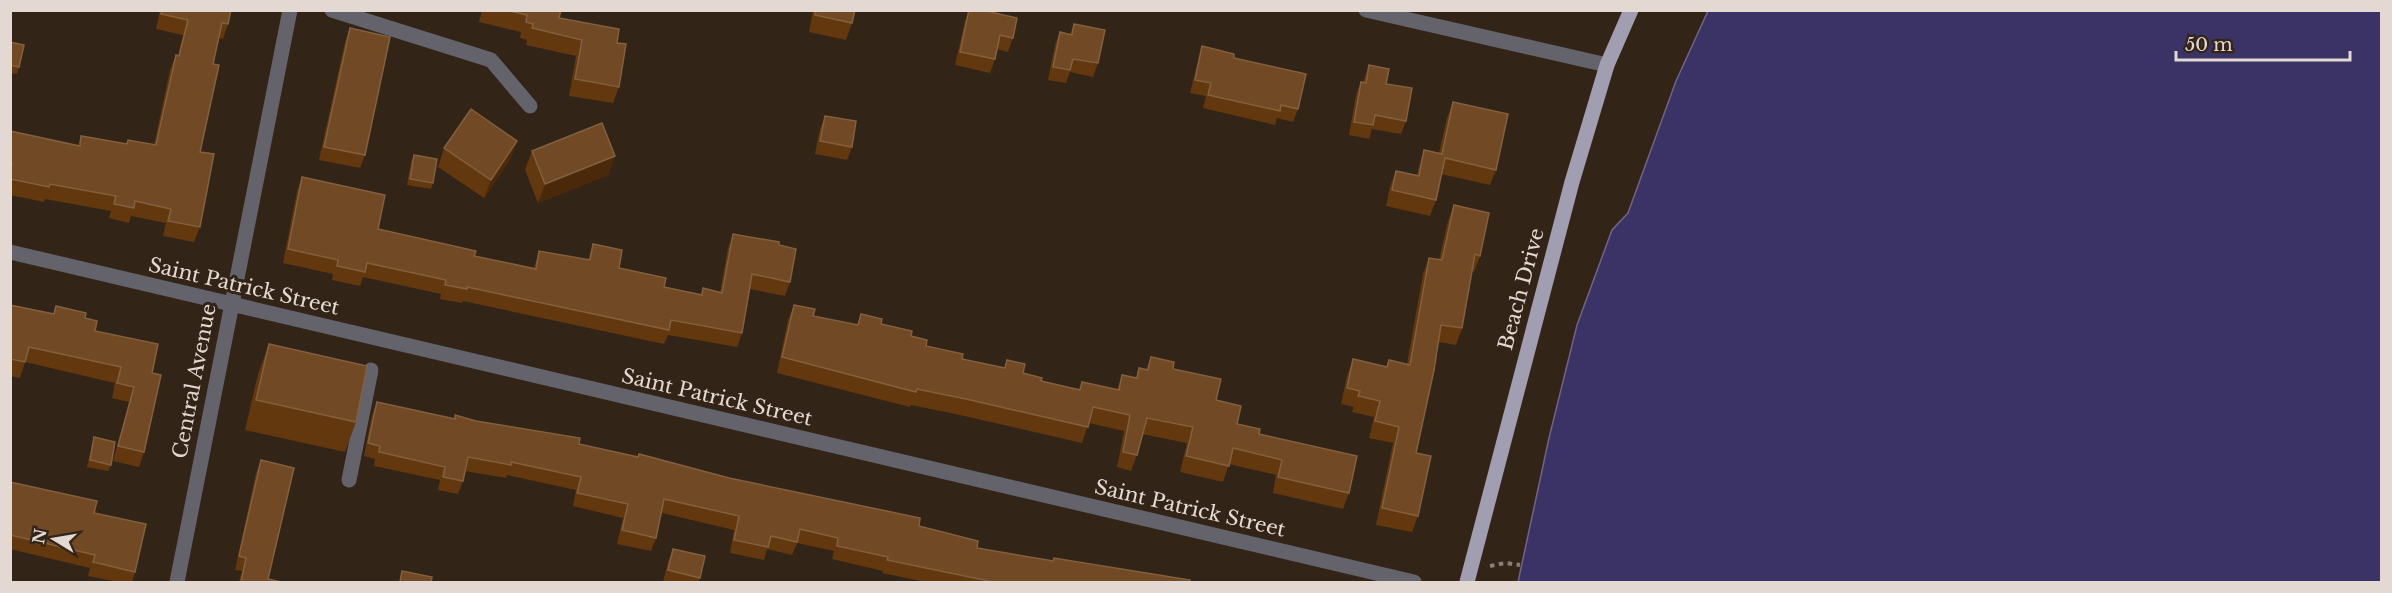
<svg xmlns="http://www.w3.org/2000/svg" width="2392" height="593" viewBox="0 0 2392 593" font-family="'Libre Baskerville',serif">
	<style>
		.water { fill: #3b3365; stroke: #6e6586; stroke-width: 1.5 }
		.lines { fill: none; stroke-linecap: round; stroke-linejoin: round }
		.path { stroke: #8b7e74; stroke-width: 4; stroke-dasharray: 4.5 4.5; stroke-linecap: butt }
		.minor { stroke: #64636c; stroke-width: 15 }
		.major { stroke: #a09eb0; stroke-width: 15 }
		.wall { fill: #63380f }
		.shaded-wall { fill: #4a290a }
		.building { fill: #714924; stroke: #83603f; stroke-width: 1.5 }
		.labels { text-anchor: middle; stroke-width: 6; stroke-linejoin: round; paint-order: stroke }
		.street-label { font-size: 20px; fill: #e4d9d2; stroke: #332418 }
	</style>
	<rect width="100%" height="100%" fill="#332418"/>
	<!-- water -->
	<polygon class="water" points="1708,11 2381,11 2381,582 1518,582 1549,438 1577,325 1612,230 1628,213 1676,81"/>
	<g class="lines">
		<!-- path -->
		<polyline class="path" points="1490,566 1505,563 1520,565"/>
		<!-- minor -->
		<g class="minor">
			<polyline points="332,10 491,60 530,106"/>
			<polyline points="1366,10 1607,65"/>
			<polyline points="10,252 1414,582"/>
			<polyline points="349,480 371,370"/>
			<polyline points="177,582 290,10"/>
		</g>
		<!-- major -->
		<polyline class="major" points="1467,582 1572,182 1607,65 1631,10"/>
	</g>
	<!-- wall -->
	<g class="wall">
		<polygon points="160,10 231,10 228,24 223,39 219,38 213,64 200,152 200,227 194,242 163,236 166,223 131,216 129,223 109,218 111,211 45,199 44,202 10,195 10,131 78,146 81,136 126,144 128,140 154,145 170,70 176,55 178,56 183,35 156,29"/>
		<polygon points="482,10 561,10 559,18 617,43 619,87 613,103 569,96 576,56 526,45 527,40 520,38 521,32 479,22"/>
		<polygon points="813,10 855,10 852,23 846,40 809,32"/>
		<polygon points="969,10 1013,38 1008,52 997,49 995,59 990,73 955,65 965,21"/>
		<polygon points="1074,24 1098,63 1093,77 1070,72 1066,83 1048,80 1055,45 1060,32 1070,34"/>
		<polygon points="350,28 365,155 360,168 319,160 345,42"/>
		<polygon points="10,42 19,67 17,74 10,73"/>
		<polygon points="1202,46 1234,58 1298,109 1293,122 1277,118 1275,125 1203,108 1206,96 1190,93 1198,60"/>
		<polygon points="1369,65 1386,84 1406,121 1401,134 1372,129 1369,139 1349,135 1356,95 1361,82 1363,82"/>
		<polygon points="1453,102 1496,170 1490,185 1441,174 1436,200 1430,216 1386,206 1390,186 1396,171 1417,175 1419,166 1424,150 1439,153 1447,118"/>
		<polygon points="825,116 852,147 847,160 815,154 820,129"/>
		<polygon points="517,141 510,160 484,198 438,167 444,148"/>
		<polygon points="532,151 615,156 608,175 538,203 525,170"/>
		<polygon points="414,155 433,183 431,189 407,185 411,162"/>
		<polygon points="302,177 378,229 474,256 534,268 539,251 588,260 593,244 619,268 664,287 700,295 703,288 720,292 728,248 733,234 779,245 790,282 785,296 750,289 742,333 737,347 668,335 664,344 463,301 462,303 440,299 441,294 363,277 360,286 332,280 333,274 283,263 297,191"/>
		<polygon points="1454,205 1480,256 1474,272 1472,271 1462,328 1456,345 1439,342 1416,453 1418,516 1412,532 1376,525 1393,443 1369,438 1374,417 1352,412 1354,407 1341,404 1347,376 1353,359 1386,367 1389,360 1407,364 1423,274 1429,258 1439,260 1448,221"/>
		<polygon points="10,305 53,314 56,306 85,318 95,331 152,373 144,452 139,467 113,461 129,402 112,398 115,383 25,362 20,378 10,376"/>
		<polygon points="794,305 813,316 857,325 861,314 881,324 911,336 926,346 962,359 1004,368 1007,360 1023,373 1041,381 1079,390 1082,382 1117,390 1122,375 1136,378 1139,368 1146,369 1151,357 1173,369 1216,400 1237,424 1259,434 1349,493 1343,509 1273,493 1276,475 1229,464 1223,482 1180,472 1187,443 1142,434 1137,455 1131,471 1117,467 1124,431 1089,423 1082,443 960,415 911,405 910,407 777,373 788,320"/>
		<polygon points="269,344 356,422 345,452 245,430 258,374"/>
		<polygon points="377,402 454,419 455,415 476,421 729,478 919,526 977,548 1052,561 1054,558 1192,582 926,582 882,573 883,571 832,559 834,551 797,543 792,555 767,549 764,560 730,553 734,530 662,513 656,538 651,551 617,544 623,518 573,506 576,490 507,475 506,478 465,471 463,481 458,494 438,490 440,480 374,466 375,459 364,456 372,415"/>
		<polygon points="94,437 111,465 108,471 87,467 92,444"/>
		<polygon points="261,460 268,579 281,582 239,582 242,571 235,570 256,473"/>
		<polygon points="10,482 94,513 135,572 132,582 119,582 88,576 90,568 10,549"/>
		<polygon points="673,549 700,578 698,582 663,582 668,562"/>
	</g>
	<!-- shaded-wall -->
	<g class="shaded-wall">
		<polygon points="517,141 510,160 484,198 491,180"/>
		<polygon points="615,156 608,175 538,203 545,184"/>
	</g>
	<!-- building -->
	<g class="building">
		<polygon points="162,10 231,10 228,24 222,23 213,64 219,65 200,152 214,154 200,227 168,221 171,209 135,201 134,208 114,204 116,196 50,184 49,187 10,179 10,170 12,164 10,164 10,131 80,146 81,136 127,144 128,140 156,145 176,55 179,56 188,20 161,14"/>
		<polygon points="505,10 561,10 559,18 619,29 617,43 626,44 619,87 575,79 582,40 532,28 533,24 526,22 527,15"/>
		<polygon points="816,10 855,10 852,23 815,15"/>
		<polygon points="969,10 982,10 1017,18 1013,38 1000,35 995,59 960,52"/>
		<polygon points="1074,24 1105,30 1098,63 1073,59 1070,70 1053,67 1060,32 1072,35"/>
		<polygon points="350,28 390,37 365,155 324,147"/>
		<polygon points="10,42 24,45 19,67 10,65"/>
		<polygon points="1202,46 1234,54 1234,58 1306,74 1298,109 1281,105 1280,111 1208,95 1211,83 1195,80"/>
		<polygon points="1369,65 1389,69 1386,84 1412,88 1406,121 1375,115 1373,125 1354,122 1361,82 1366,83"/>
		<polygon points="1453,102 1508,114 1496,170 1445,158 1436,200 1392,190 1396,171 1419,176 1424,150 1442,154"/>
		<polygon points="471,109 517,141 491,180 444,148"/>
		<polygon points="825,116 856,121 852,147 820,141"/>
		<polygon points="602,123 615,156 545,184 532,151"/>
		<polygon points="414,155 437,159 433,183 410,179"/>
		<polygon points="302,177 385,195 378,229 476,251 474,256 536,269 539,251 590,260 593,244 622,250 619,268 666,278 664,287 702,295 703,288 722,293 733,234 779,242 779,245 796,249 790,282 752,274 742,333 671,320 669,330 467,287 467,289 445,285 446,280 367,263 365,272 337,266 338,260 288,249"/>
		<polygon points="1454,205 1489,213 1480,256 1475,254 1462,328 1441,325 1434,370 1416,453 1431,456 1418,516 1382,508 1399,427 1375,421 1380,401 1358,396 1360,391 1347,388 1353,359 1387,367 1389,360 1410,365 1429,258 1442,260"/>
		<polygon points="10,305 54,314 56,306 86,313 85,318 97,321 95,331 158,344 152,373 161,375 144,452 118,446 134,387 117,383 121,367 29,347 25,362 10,359"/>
		<polygon points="794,305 815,309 813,316 858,325 861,314 882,319 881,324 912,331 911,336 927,340 926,346 963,354 962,359 1005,368 1007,360 1025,364 1023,373 1042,378 1041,381 1080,390 1082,382 1119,390 1122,375 1137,378 1139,368 1148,370 1151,357 1174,362 1173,369 1221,379 1216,400 1241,406 1237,424 1260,429 1259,434 1357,456 1349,493 1278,477 1282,460 1233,448 1229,466 1186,456 1193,427 1147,418 1137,455 1123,452 1130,415 1093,407 1088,427 966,399 917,389 916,392 782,357"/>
		<polygon points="269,344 367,366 356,422 256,400"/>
		<polygon points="377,402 455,419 455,415 476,421 580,438 579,444 638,457 639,454 729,478 920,518 919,526 978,541 977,548 1053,561 1054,558 1190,580 1189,582 1192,582 989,582 989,581 887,560 888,557 837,546 838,538 800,529 797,542 771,536 768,547 734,540 739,516 664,499 656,538 622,530 628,504 577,493 581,477 511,462 511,465 468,457 463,481 443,477 445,467 379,452 380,446 368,443"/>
		<polygon points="94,437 115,442 111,465 90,460"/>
		<polygon points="261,460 294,468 268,579 281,582 241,582 246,558 239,556"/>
		<polygon points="10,482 97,501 94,513 146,524 135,572 93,562 95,555 10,535"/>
		<polygon points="673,549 705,556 700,578 668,570"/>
		<polygon points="402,571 432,577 431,582 400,582"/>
	</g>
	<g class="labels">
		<!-- street labels -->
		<g class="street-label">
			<text transform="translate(244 286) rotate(13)" y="7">Saint Patrick Street</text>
			<text transform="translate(1521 289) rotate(-75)" y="7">Beach Drive</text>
			<text transform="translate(194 381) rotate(-79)" y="7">Central Avenue</text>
			<text transform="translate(717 397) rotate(13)" y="7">Saint Patrick Street</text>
			<text transform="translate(1190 508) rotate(13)" y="7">Saint Patrick Street</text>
		</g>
	</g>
	<!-- border -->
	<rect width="2392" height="593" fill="none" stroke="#e4d9d2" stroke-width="24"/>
	<!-- north arrow -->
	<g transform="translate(54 539) rotate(281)" stroke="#332418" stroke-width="4.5" paint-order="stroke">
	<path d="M0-4.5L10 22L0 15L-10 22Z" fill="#e4d9d2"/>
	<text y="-9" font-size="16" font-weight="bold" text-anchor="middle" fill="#e4d9d2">N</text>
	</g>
	<!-- scale -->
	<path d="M2176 51v9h174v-9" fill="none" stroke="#e4d9d2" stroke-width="3"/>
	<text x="2185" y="51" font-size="18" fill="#e4d9d2" stroke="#332418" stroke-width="4.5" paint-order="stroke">50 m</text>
</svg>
